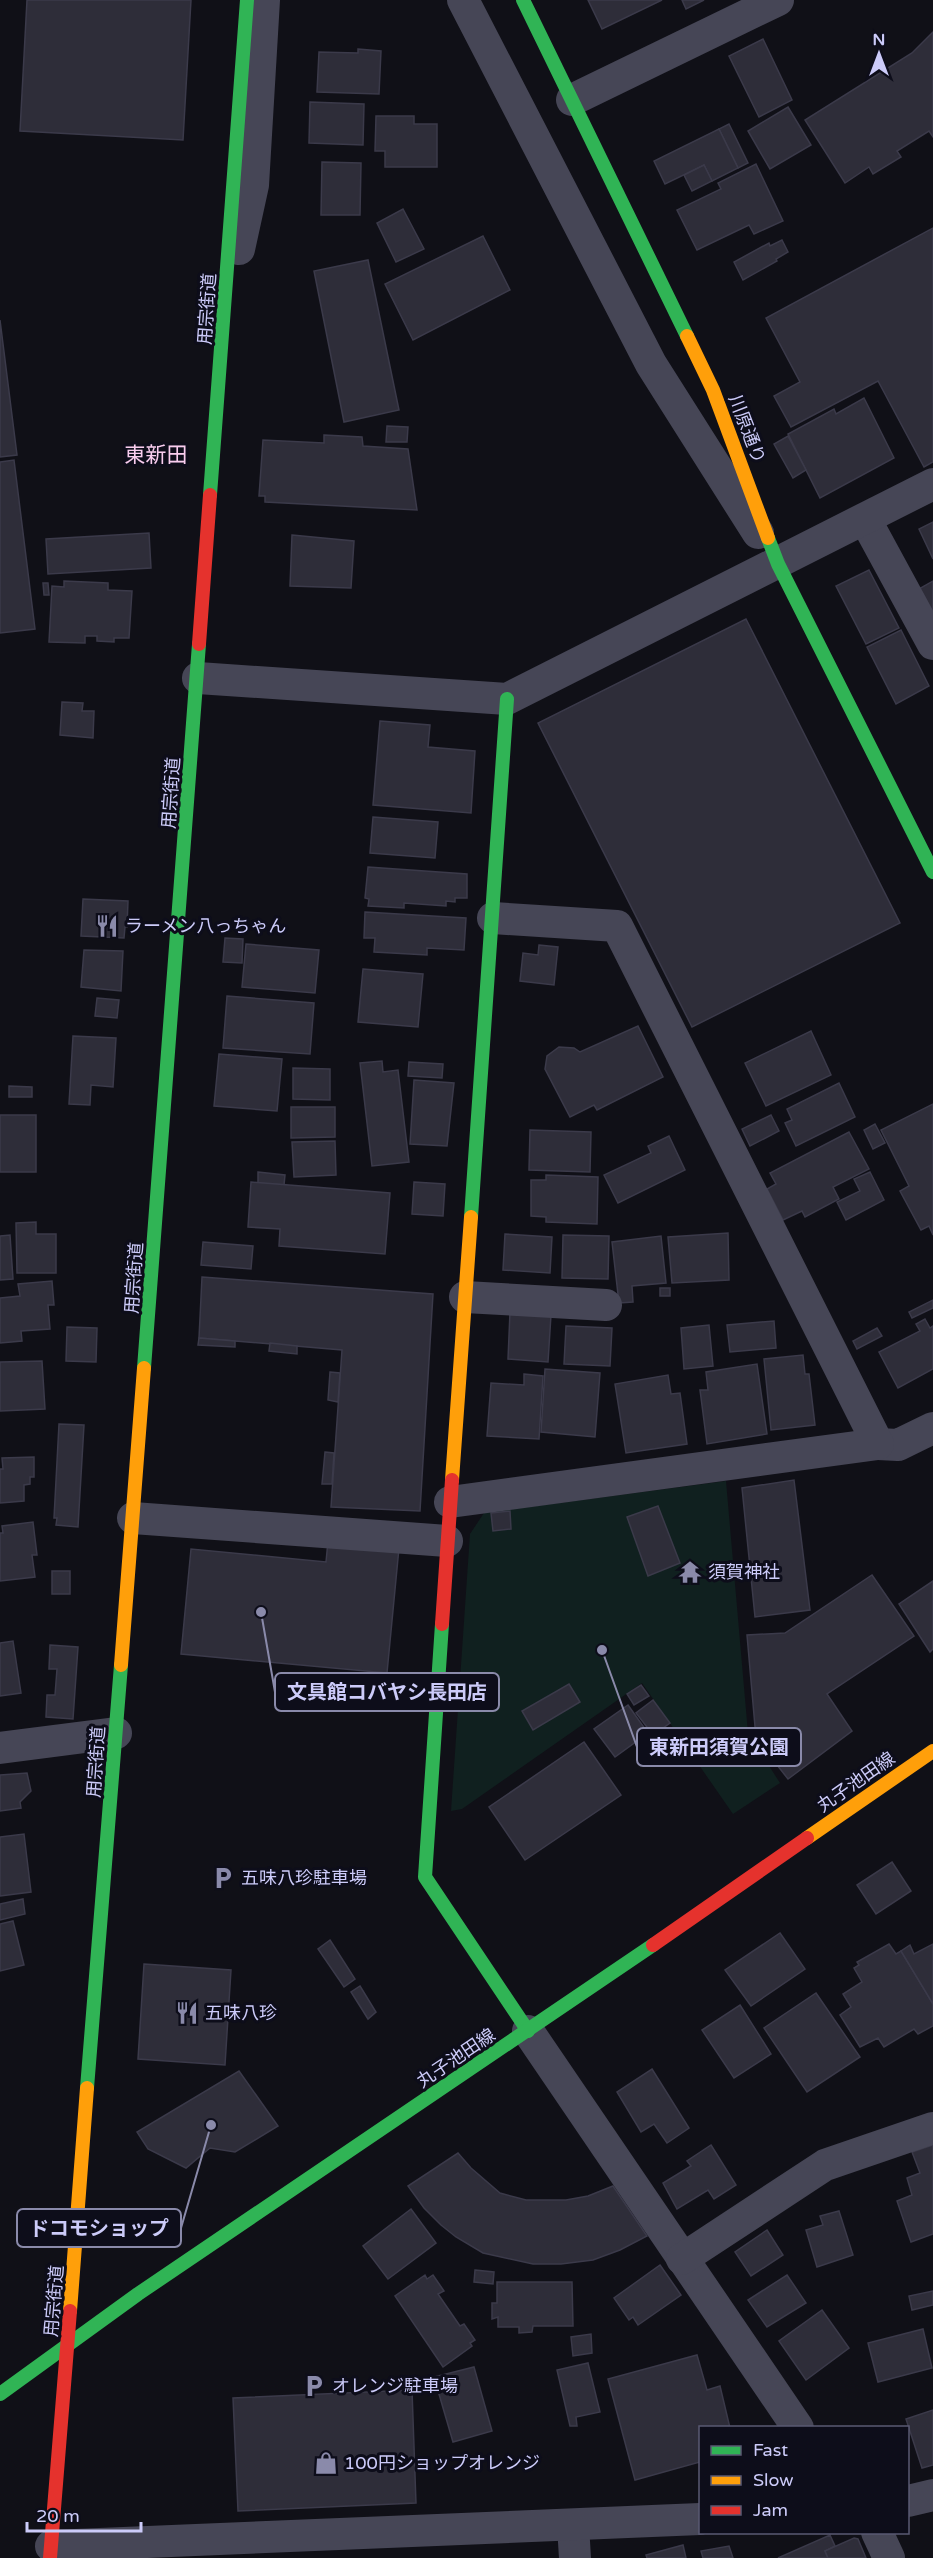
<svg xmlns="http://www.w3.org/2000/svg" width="933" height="2558" viewBox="0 0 933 2558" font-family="'Varela Round','Noto Sans JP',sans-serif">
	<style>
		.green { fill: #10201f }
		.building { fill: #2e2d39; stroke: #3b3a4a; stroke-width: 1.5 }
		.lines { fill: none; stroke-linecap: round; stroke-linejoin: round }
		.street { stroke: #464656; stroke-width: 32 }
		.fast { stroke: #30b455; stroke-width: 14 }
		.slow { stroke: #ff9f0a; stroke-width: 14 }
		.jam { stroke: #e5322d; stroke-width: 14 }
		.labels { text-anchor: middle; stroke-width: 6; stroke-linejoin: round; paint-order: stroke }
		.street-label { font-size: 18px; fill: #cccbf9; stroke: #0d0d1a }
		.poi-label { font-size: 18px; fill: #cccbf9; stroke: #0d0d1a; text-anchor: start }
		.quarter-label { font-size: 21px; fill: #f9cdee; stroke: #0d0d1a }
		.leader { fill: none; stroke: #8a8aaa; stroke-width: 2 }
		.callout-dot { fill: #8a8aaa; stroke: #0d0d1a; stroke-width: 2 }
		.callout { fill: #0d0d1a; stroke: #8a8aaa; stroke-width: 2 }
		.callout-label { font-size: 20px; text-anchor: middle; font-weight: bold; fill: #cccbf9 }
	</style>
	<rect width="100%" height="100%" fill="#101017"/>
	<!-- green -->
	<polygon class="green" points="726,1481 748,1733 780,1783 733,1814 642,1683 462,1809 451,1811 470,1534 484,1513"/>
	<!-- building -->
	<g class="building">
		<polygon points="27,0 191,0 183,140 20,131"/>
		<polygon points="588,0 662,0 602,29"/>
		<polygon points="682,0 704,0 686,9"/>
		<polygon points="933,32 933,137 929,131 897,151 901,157 873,174 869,167 845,183 805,120 912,53"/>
		<polygon points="763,39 792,100 759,117 729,56"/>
		<polygon points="358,49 381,51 379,94 317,92 319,52 358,53"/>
		<polygon points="310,102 364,104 363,145 309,143"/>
		<polygon points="788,107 811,145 770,169 748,131"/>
		<polygon points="376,116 414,116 414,124 437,124 437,167 385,167 385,151 375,151"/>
		<polygon points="729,124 748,163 738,168 719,129"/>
		<polygon points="719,129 738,168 712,181 704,165 665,184 654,161"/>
		<polygon points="322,162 361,163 360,215 321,215"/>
		<polygon points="756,164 783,221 754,234 749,225 697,250 677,210 721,189 718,183"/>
		<polygon points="704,165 712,181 692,191 684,175"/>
		<polygon points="403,209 424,249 396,262 377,223"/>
		<polygon points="933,228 933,462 924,467 878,381 791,427 774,396 800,382 766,318"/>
		<polygon points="483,236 510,290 413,340 385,284"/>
		<polygon points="782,240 788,252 776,259 777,261 743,280 734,262 769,243 770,246"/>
		<polygon points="368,260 399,410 344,422 314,271"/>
		<polygon points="0,320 17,455 0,457"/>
		<polygon points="864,398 894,458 820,498 788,434 834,409 836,414"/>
		<polygon points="387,426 408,427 407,442 386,442"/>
		<polygon points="324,435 362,437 363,446 408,449 417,510 265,502 265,496 259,496 263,440 324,443"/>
		<polygon points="788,436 806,470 793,478 774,444"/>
		<polygon points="14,460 35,629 0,633 0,462"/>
		<polygon points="933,522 933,559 919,529"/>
		<polygon points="149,533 151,568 48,574 46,539"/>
		<polygon points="292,535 354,541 351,588 290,586"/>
		<polygon points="869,570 899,628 866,644 836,586"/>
		<polygon points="64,581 108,583 108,590 132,591 129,638 114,638 114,642 97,641 97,636 85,636 85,643 49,642 52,586 64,587"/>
		<polygon points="933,581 933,621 917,590"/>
		<polygon points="43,583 48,583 49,595 44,595"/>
		<polygon points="746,619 900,923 692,1027 538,723"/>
		<polygon points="901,630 929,686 896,704 867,647"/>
		<polygon points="62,702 83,703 82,711 94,711 93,738 60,735"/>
		<polygon points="380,721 430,725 428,747 475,751 471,813 373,805"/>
		<polygon points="373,817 438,822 435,858 370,853"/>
		<polygon points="368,867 467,874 467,898 455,898 455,902 446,901 446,906 404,903 404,908 368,906 369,899 365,898"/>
		<polygon points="83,899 128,901 127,927 125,927 124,938 81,936"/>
		<polygon points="365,912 466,918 464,950 427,948 427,955 374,952 375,938 364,938"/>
		<polygon points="225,938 243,939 242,963 223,962"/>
		<polygon points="246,944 319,950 315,993 242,987"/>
		<polygon points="539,945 558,947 554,985 520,981 523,953 538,955"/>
		<polygon points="84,950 123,951 121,991 81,987"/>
		<polygon points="363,969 423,974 418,1027 358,1022"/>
		<polygon points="227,996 314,1003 310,1054 223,1048"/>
		<polygon points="97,998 119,1000 117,1018 95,1016"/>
		<polygon points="638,1026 663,1077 597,1110 594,1105 570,1117 545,1069 547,1056 559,1047 574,1048 580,1052"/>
		<polygon points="811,1031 831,1075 766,1106 745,1063"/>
		<polygon points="73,1036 116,1038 113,1087 91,1085 90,1105 69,1104"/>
		<polygon points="219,1054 282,1059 277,1111 214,1106"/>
		<polygon points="382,1061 383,1072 398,1070 409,1162 372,1166 360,1063"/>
		<polygon points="409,1062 443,1064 442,1078 408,1076"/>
		<polygon points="293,1068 330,1069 330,1100 293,1099"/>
		<polygon points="414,1080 454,1083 447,1146 410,1144"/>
		<polygon points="839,1083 855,1117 796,1146 785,1123 792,1120 787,1109"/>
		<polygon points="9,1086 32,1087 32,1097 9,1097"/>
		<polygon points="933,1104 933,1235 929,1226 921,1230 900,1191 909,1186 881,1130"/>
		<polygon points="291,1107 335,1107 335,1137 291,1138"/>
		<rect x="0" y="1115" width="36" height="57"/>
		<polygon points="771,1115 779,1131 750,1146 742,1129"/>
		<polygon points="875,1124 885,1143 873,1149 864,1130"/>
		<polygon points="530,1130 591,1132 590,1172 529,1170"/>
		<polygon points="849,1132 869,1169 833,1187 839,1199 805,1217 802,1211 783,1220 767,1189 776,1184 770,1173"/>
		<polygon points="669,1136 685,1170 618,1203 604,1175 651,1153 648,1146"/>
		<polygon points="335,1141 336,1175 294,1177 292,1142"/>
		<polygon points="258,1172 285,1175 284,1185 258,1183"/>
		<polygon points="870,1172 884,1200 846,1220 837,1202 860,1191 854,1179"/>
		<polygon points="546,1175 598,1177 597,1224 546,1222 546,1217 531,1216 531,1180 546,1180"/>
		<polygon points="251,1182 390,1193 385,1254 279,1246 280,1229 248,1227"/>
		<polygon points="414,1182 445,1184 443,1216 412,1214"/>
		<polygon points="36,1222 36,1234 56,1234 56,1273 17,1273 16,1223"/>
		<polygon points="728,1233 729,1280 672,1283 668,1237"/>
		<polygon points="505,1234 552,1237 550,1273 503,1270"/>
		<polygon points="10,1235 13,1279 0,1280 0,1236"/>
		<polygon points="563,1235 609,1236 608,1279 562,1278"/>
		<polygon points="661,1236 666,1283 632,1286 633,1302 619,1303 612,1242"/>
		<polygon points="203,1242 253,1246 251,1269 201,1265"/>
		<polygon points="202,1277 433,1294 420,1511 331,1507 342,1350 199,1338"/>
		<polygon points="52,1281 54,1305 48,1305 50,1329 21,1331 22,1341 0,1343 0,1298 20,1296 18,1284"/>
		<rect x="660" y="1288" width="10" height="8"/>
		<polygon points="933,1300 933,1308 912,1318 909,1312"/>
		<polygon points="510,1312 551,1315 548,1362 508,1359"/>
		<polygon points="925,1319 930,1328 933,1326 933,1369 898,1388 879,1352 920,1331 916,1324"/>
		<polygon points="774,1321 776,1348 730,1352 727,1325"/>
		<polygon points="709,1325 713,1366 684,1369 681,1328"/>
		<polygon points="566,1326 612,1328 610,1366 564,1364"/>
		<polygon points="67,1327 97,1328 96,1362 66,1361"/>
		<polygon points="877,1328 882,1336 857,1349 853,1341"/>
		<polygon points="199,1338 235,1341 235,1347 198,1345"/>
		<polygon points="270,1343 297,1346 297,1354 269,1351"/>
		<polygon points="803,1355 805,1374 809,1374 815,1425 771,1430 764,1359"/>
		<polygon points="42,1361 45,1409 0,1411 0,1362"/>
		<polygon points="757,1364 767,1434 707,1444 700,1390 708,1390 706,1372"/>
		<polygon points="545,1369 600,1373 595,1437 541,1432"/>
		<polygon points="330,1372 340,1373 338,1402 328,1400"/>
		<polygon points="524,1374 543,1376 539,1439 487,1436 491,1383 524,1385"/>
		<polygon points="668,1375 671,1394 680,1393 687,1444 626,1453 615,1384"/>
		<polygon points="59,1424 84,1425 78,1527 56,1525 57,1518 54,1518"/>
		<polygon points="325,1452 334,1453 332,1484 322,1484"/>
		<polygon points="34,1457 34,1477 30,1477 30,1484 24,1485 24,1501 0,1503 0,1469 3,1469 2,1458"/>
		<polygon points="794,1480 810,1610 755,1617 742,1488"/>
		<polygon points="658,1506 680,1563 648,1576 627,1517"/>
		<polygon points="510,1511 511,1529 493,1531 491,1513"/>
		<polygon points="33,1522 37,1555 32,1555 35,1577 0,1581 0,1533 3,1533 2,1526"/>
		<polygon points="328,1541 399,1548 387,1673 181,1654 191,1549 326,1562"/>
		<rect x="52" y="1571" width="18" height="23"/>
		<polygon points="872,1575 914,1636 827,1694 852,1731 788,1779 756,1738 747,1635 785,1633"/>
		<polygon points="933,1581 933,1649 930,1652 899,1604"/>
		<polygon points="13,1641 21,1693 0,1696 0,1643"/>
		<polygon points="50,1645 78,1647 73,1719 46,1717 47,1695 55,1695 57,1669 49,1669"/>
		<polygon points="569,1684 580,1702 533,1730 522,1711"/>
		<polygon points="641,1685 649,1696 634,1705 627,1694"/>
		<polygon points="653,1700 670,1723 653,1735 636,1713"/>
		<polygon points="628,1705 648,1733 615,1757 594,1729"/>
		<polygon points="584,1742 621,1795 525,1860 489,1807"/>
		<polygon points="27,1773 31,1791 20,1802 21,1808 0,1811 0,1775"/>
		<polygon points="24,1834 31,1892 0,1896 0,1837"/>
		<polygon points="892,1862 911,1891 876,1914 857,1885"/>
		<polygon points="23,1899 25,1914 0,1920 0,1904"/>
		<polygon points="13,1921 24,1965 0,1971 0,1924"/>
		<polygon points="780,1933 805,1969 751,2006 725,1970"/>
		<polygon points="330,1940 355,1979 344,1987 318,1949"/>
		<polygon points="889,1944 896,1954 901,1951 933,2004 933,2026 918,2034 914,2029 884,2047 878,2038 860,2047 840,2015 851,2007 843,1994 862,1982 854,1968 859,1965 857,1962"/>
		<polygon points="933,1944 933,2004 901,1951 910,1945 914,1954"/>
		<polygon points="144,1964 231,1970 225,2065 138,2059"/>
		<polygon points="360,1986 376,2012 368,2019 351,1992"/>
		<polygon points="816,1993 860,2057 807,2092 764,2028"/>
		<polygon points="740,2005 771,2054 734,2078 702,2030"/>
		<polygon points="652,2069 689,2128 667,2143 654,2124 641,2132 617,2092"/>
		<polygon points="239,2071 278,2126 235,2152 210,2148 186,2168 148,2149 137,2132"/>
		<polygon points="711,2145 736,2185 714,2199 708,2190 677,2209 663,2183 691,2166 687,2161"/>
		<polygon points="933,2145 933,2234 911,2242 897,2201 912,2195 907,2178 920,2173 912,2152"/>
		<polygon points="458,2153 471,2168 500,2193 526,2200 566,2200 588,2196 613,2186 647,2236 620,2250 593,2260 561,2264 533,2264 483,2253 456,2237 441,2225 424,2208 408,2186"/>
		<polygon points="411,2209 436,2243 388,2279 363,2246"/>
		<polygon points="839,2211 853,2255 817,2267 806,2230 823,2225 820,2216"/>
		<polygon points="767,2230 783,2255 751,2276 735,2252"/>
		<polygon points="660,2265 681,2295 638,2325 633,2317 629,2320 614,2298"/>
		<polygon points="475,2270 494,2272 493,2284 474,2282"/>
		<polygon points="425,2275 427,2279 433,2275 444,2291 438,2294 460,2326 464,2324 475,2340 470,2343 472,2346 443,2367 395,2296"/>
		<polygon points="787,2275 806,2303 767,2327 748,2300"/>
		<polygon points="497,2282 572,2282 573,2326 533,2326 532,2332 519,2333 519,2327 498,2327 498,2317 492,2319 492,2303 497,2303"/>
		<polygon points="933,2291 933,2305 912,2310 909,2296"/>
		<polygon points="822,2310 849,2348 806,2380 779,2341"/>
		<polygon points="923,2329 932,2368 878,2382 868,2343"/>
		<polygon points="591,2334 592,2353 573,2356 571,2337"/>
		<polygon points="697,2355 707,2390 720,2386 730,2428 700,2428 700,2462 635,2480 608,2379"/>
		<polygon points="588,2363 600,2412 576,2417 577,2426 570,2426 557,2370"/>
		<polygon points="474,2367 492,2431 453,2442 434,2377"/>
		<polygon points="412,2390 416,2503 238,2511 233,2398"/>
		<polygon points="933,2410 933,2465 922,2468 906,2419"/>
		<polygon points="830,2535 835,2546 825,2551 828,2558 778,2558"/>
		<polygon points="854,2538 858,2539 866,2558 828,2558 825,2551"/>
		<polygon points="683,2545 686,2558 647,2558 646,2555"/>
		<polygon points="729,2546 733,2558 703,2558 701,2551"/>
	</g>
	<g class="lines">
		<!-- street -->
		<g class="street">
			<polyline points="463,0 651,364 758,533"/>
			<polyline points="572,100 778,0"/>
			<polyline points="239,249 253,185 264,0"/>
			<polyline points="865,519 933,644"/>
			<polyline points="198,678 507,699 933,484"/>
			<polyline points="465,1297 606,1305"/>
			<polyline points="878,1444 898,1445 933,1428"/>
			<polyline points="450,1502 878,1444 617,926 493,918"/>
			<polyline points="133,1518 447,1541"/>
			<polyline points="0,1748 116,1733"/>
			<polyline points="528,2031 798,2428"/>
			<polyline points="682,2259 825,2165 933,2128"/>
			<polyline points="908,2501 933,2495"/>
			<polyline points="573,2525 575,2558"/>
			<polyline points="877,2532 889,2558"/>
			<polyline points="51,2546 700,2519"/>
		</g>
		<!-- fast -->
		<g class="fast">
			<polyline points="523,0 687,336"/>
			<polyline points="210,495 247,0"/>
			<polyline points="768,538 778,564 933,872"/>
			<polyline points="471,1217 507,699"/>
			<polyline points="144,1368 199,644"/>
			<polyline points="442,1624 425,1877 528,2031"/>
			<polyline points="87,2088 121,1665"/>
			<polyline points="0,2394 138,2294 653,1945"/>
		</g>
		<!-- slow -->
		<g class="slow">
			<polyline points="687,336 713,390 768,538"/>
			<polyline points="452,1480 471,1217"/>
			<polyline points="121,1665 144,1368"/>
			<polyline points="807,1838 933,1751"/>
			<polyline points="70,2311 87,2088"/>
		</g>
		<!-- jam -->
		<g class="jam">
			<polyline points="199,644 210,495"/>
			<polyline points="442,1624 452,1480"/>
			<polyline points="653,1945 807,1838"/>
			<polyline points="50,2558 70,2311"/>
		</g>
	</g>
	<!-- icons -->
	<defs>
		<g id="restaurant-bare" transform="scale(1.8)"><path d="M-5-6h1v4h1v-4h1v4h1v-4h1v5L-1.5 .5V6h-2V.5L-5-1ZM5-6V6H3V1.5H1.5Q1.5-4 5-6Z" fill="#8a8aaa" stroke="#0d0d1a" stroke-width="2.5" paint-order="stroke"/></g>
		<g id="temple-bare" transform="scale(1.8)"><path d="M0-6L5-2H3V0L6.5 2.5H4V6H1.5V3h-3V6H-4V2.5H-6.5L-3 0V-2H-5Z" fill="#8a8aaa" stroke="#0d0d1a" stroke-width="2.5" paint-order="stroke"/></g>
		<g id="parking-bare" transform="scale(1.8)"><path d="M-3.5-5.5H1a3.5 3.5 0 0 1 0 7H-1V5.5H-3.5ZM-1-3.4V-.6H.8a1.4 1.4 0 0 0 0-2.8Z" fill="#8a8aaa" stroke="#0d0d1a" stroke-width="2.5" paint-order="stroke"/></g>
		<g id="shop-bare" transform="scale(1.8)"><path d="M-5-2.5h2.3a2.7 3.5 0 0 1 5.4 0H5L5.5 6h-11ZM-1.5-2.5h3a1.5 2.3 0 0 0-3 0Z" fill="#8a8aaa" stroke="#0d0d1a" stroke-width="2.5" paint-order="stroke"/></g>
	</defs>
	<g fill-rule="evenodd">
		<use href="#restaurant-bare" x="107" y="926"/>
		<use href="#temple-bare" x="690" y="1572"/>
		<use href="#parking-bare" x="223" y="1878"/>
		<use href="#restaurant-bare" x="187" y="2013"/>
		<use href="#parking-bare" x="314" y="2386"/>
		<use href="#shop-bare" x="326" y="2463"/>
	</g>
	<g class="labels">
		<!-- street labels -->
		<g class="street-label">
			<text transform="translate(207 309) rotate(-86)" y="6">用宗街道</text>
			<text transform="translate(747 429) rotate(69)" y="6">川原通り</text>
			<text transform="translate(171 793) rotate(-86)" y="6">用宗街道</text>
			<text transform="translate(134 1278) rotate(-86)" y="6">用宗街道</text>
			<text transform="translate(96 1762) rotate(-86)" y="6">用宗街道</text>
			<text transform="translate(856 1782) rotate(-35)" y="6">丸子池田線</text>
			<text transform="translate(456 2058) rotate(-34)" y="6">丸子池田線</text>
			<text transform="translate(54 2301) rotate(-85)" y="6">用宗街道</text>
		</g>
		<!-- poi labels -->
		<g class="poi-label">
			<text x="125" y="932">ラーメン八っちゃん</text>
			<text x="708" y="1578">須賀神社</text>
			<text x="241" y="1884">五味八珍駐車場</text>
			<text x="205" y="2019">五味八珍</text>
			<text x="332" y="2392">オレンジ駐車場</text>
			<text x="344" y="2469">100円ショップオレンジ</text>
		</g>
		<!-- quarter labels -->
		<g class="quarter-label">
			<text x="156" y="462">東新田</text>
		</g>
	</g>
	<!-- callouts -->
	<path class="leader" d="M261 1612L275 1692M602 1650L637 1747M211 2125L181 2228"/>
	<g class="callout-dot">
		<circle cx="261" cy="1612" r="6"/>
		<circle cx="602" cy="1650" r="6"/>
		<circle cx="211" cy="2125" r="6"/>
	</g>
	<g class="callout">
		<rect x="275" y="1673" width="224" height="38" rx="6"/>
		<rect x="637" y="1728" width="164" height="38" rx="6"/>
		<rect x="17" y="2209" width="164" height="38" rx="6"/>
	</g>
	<g class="callout-label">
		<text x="387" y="1699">文具館コバヤシ長田店</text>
		<text x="719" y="1754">東新田須賀公園</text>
		<text x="99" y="2235">ドコモショップ</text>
	</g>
	<!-- legend -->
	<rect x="699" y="2426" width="210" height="108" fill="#0d0d1a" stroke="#595973" stroke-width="1.5"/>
	<rect x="711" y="2446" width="30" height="9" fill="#30b455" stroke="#595973" stroke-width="1.5"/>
	<text x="753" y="2456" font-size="18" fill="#cccbf9">Fast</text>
	<rect x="711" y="2476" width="30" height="9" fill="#ff9f0a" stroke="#595973" stroke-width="1.5"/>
	<text x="753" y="2486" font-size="18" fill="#cccbf9">Slow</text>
	<rect x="711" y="2506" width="30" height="9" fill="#e5322d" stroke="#595973" stroke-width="1.5"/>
	<text x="753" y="2516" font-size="18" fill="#cccbf9">Jam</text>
	<!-- north arrow -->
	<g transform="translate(879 54)" stroke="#0d0d1a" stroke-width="4.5" paint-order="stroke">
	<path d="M0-4.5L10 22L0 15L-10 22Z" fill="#cccbf9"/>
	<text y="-9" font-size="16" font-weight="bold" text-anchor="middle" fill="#cccbf9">N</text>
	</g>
	<!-- scale -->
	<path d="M27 2522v9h114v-9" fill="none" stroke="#cccbf9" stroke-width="3"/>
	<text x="36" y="2522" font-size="18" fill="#cccbf9" stroke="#0d0d1a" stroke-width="4.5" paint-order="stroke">20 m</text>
</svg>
